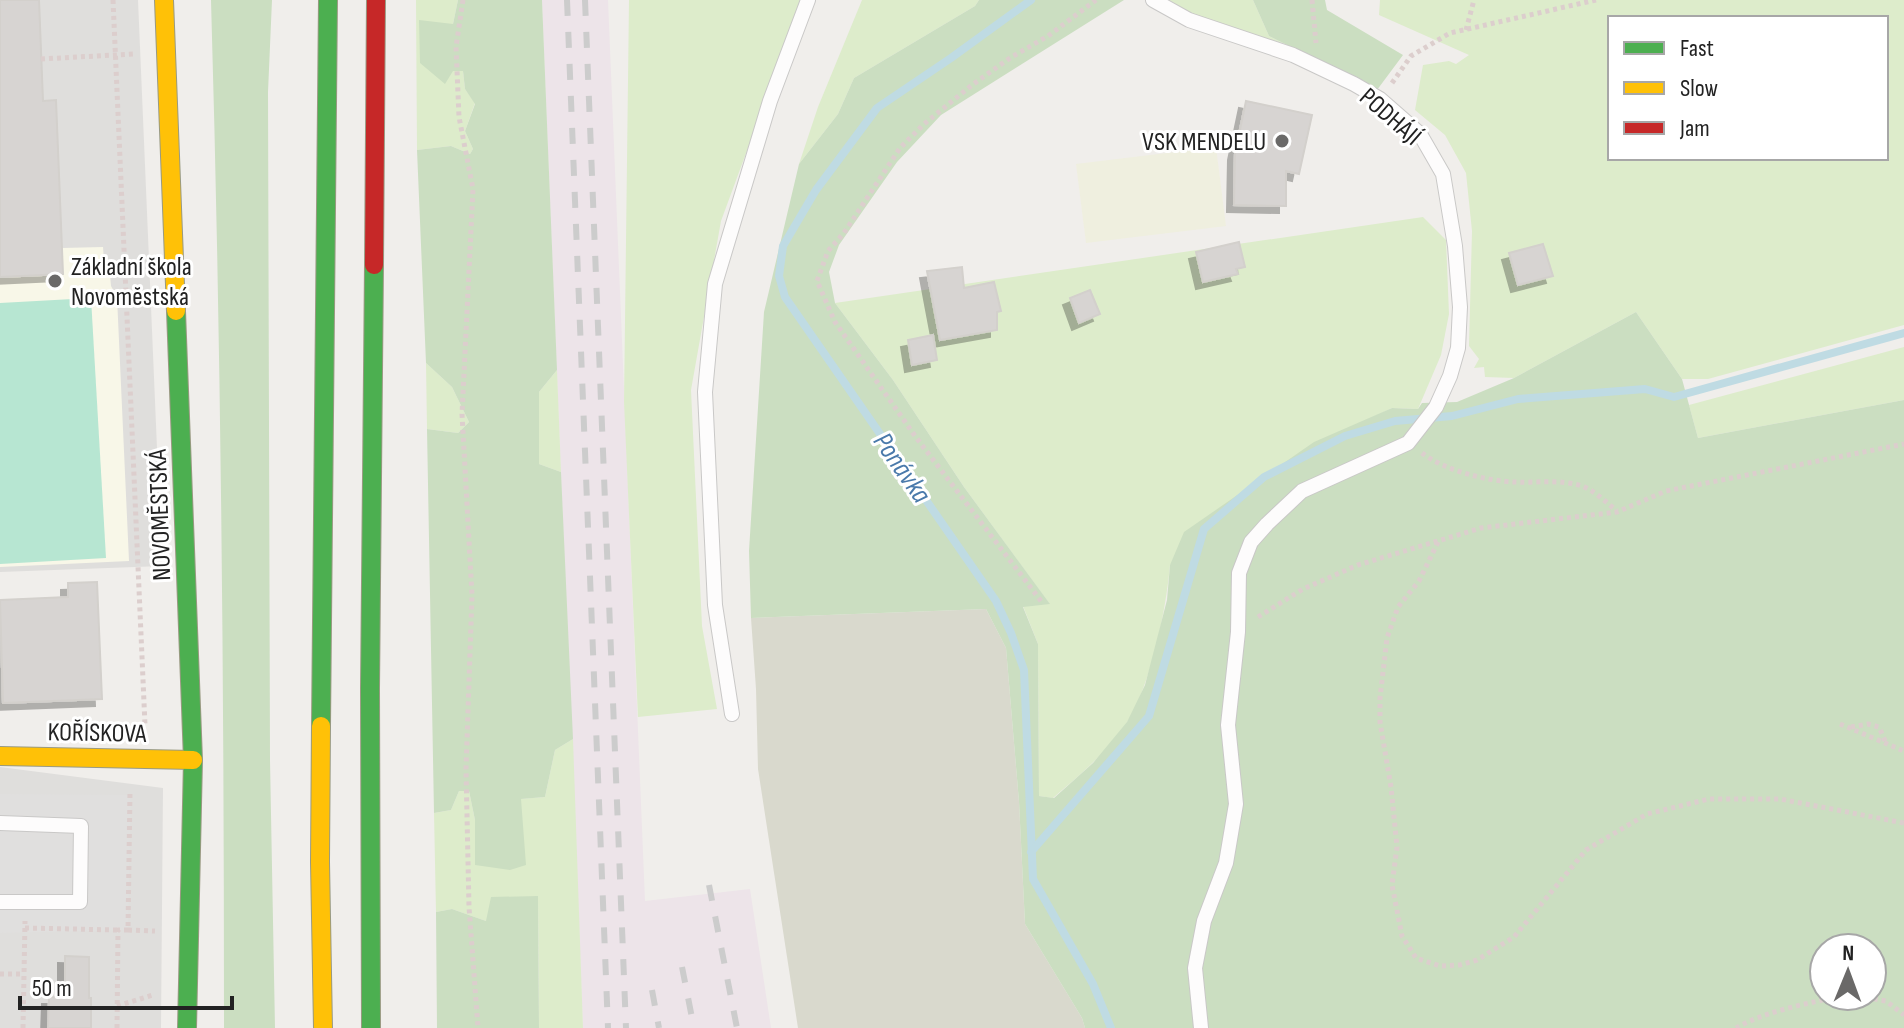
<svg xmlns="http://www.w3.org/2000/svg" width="1904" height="1028" viewBox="0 0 1904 1028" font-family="'Sofia Sans Condensed',sans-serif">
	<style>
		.residential { fill: #dfdedc }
		.industrial { fill: #ede4e9 }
		.education { fill: #f8f7e8 }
		.construction { fill: #d9d9cd }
		.farmland { fill: #efefdf }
		.grass { fill: #ddeccb; fill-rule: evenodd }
		.forest { fill: #cbdec1; fill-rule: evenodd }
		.pitch { fill: #b7e6d2 }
		.parking { fill: #e0dfde }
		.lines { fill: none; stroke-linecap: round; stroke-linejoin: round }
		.stream { stroke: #bfdbe3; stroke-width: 8 }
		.building { fill: #d7d4d2; stroke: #d3d0cc; stroke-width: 2; filter: url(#shadow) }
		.lane-casing { stroke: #c9c8c7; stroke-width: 16 }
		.fast-casing { stroke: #999a82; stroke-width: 20 }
		.slow-casing { stroke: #999a82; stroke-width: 20 }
		.jam-casing { stroke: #999a82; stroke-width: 20 }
		.path { stroke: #dccecd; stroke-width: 5; stroke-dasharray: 4 4; stroke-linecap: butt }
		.lane { stroke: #fdfcfc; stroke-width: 14 }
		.fast { stroke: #4caf50; stroke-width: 18 }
		.slow { stroke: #ffc107; stroke-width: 18 }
		.jam { stroke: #c62828; stroke-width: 18 }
		.rail { stroke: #ccc; stroke-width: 6; stroke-dasharray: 16 16; stroke-linecap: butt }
		.poi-dot { fill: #6a6968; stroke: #fff; stroke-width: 3 }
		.labels { text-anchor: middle; stroke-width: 6; stroke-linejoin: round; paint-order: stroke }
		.street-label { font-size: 26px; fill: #222; stroke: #fff }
		.poi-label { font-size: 26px; fill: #222; stroke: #fff; text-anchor: end }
		.water-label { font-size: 28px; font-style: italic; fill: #4a7aab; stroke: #fff }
	</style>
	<defs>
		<filter id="shadow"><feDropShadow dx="-7" dy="7" stdDeviation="0" flood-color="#0004"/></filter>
	</defs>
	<rect width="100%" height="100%" fill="#f0eeeb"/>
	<!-- residential -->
	<g class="residential">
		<polygon points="0,0 138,0 162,566 0,572"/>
		<polygon points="0,767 163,788 161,1028 0,1028"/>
	</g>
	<!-- industrial -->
	<polygon class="industrial" points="542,0 608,0 645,901 750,889 771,1028 583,1028"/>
	<!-- education -->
	<polygon class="education" points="0,0 39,0 43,100 56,100 62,248 103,247 105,275 110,275 111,286 117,297 129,561 0,567"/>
	<!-- construction -->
	<polygon class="construction" points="986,609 1006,648 1019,802 1025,924 1082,1018 1085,1028 798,1028 758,769 756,689 751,618"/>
	<!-- farmland -->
	<polygon class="farmland" points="1216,147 1226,226 1086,243 1076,164"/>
	<!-- grass -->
	<g class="grass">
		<polygon points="416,0 458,0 453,24 453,70 463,71 465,89 475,103 465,131 473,149 470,154 451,146 417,150"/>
		<polygon points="629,0 800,0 769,91 721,221 691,390 702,626 717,709 638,717 624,402"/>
		<polygon points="862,0 979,0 975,6 854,78 838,114 799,164 818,107"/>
		<polygon points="1169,0 1253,0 1269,36 1285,44 1246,33 1192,14"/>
		<path d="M1380,0h524v325l-196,54h-26l-46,-67 -122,66 -29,-1 -1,-10 -10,1 5,-9 -10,-13 3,-115 -6,-58 -21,-38 -30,-25 8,-45 26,-4 7,3 13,-9 -90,-40zM1610,18h276v140h-276z"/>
		<path d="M1423,217l23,23 3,74 -8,41 -23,54 -26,-1 -31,15 -191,142c-4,45 -19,121 -44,159 -20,29 -46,51 -73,74l-14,-2 -1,-152 -15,-38 26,-3 -85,-116 -71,-107 -58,-77z"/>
		<polygon points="1904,347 1904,400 1698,438 1689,405"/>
		<polygon points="426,363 452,387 469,422 458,433 427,429"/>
		<polygon points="557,370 561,472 539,464 539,392"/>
		<polygon points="573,739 583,1028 539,1028 538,896 486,921 452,909 436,912 434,813 451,810 459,791 469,791 475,820 475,864 520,799 545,797 555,750"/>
	</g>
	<!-- forest -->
	<g class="forest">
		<path d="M211,0h61l-4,92 2,668 5,268h-51c0,-343 -3,-686 -13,-1028z"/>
		<polygon points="458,0 542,0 557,370 539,392 539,464 561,472 573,739 555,750 545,797 521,799 526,865 510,870 475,865 475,820 469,791 459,791 451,810 434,813 427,429 458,433 469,422 452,387 426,363 417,150 451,146 470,154 473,149 465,131 475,104 465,89 463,71 453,71 445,84 420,63 419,20 453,24"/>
		<path d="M979,0h145l-183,115 -44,47 -58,83 -10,27 6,31 58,77 71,107 86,117 -27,3 15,37 1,152 15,2 39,-35 34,-41 18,-37 22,-85 3,-35 14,-33 130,-90 78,-34 26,1 4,-6 35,-1 57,-24 122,-66 46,67 16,59 206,-38v628h-819l-3,-10 -57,-94 -6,-122 -13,-154 -20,-39 -235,9 -2,-67 15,-239 35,-148 39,-50 16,-36 121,-72zM1824,948h48v48h-48z"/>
		<polygon points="1253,0 1325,0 1327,10 1403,55 1377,90 1269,36"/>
		<polygon points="538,896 539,1028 437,1028 436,912 452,909 486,921 491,897"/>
	</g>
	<!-- pitch -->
	<polygon class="pitch" points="91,298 106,558 0,564 0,303"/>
	<!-- parking -->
	<polygon class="parking" points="0,794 131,795 128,930 0,933"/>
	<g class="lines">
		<!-- stream -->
		<g class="stream">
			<polyline points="1031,0 951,58 877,108 816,190 783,246 779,276 785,297 996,601 1011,633 1024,670 1033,879 1093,984 1111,1028"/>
			<polyline points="1031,852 1149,716 1204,529 1264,477 1345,436 1395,421 1452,416 1518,399 1645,389 1674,397 1904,333"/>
		</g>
	</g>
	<!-- building -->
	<g class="building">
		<polygon points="0,0 39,0 43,101 56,100 63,274 0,277"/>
		<polygon points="1246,101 1312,115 1299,174 1286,171 1286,206 1234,205 1235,153"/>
		<polygon points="1239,242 1245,267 1236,269 1238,274 1203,282 1196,252"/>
		<polygon points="1543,244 1553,276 1518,285 1509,253"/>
		<polygon points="962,267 964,288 994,282 1001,311 997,312 997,330 940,340 927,271"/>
		<polygon points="1090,290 1100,314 1079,323 1070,298"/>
		<polygon points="933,335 937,360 912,365 908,340"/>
		<polygon points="97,582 102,699 3,703 0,600 68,597 68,583"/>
		<polygon points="65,956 89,957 89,998 91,998 91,1028 48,1028 49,997 65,997"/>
	</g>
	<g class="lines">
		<!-- lane casing -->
		<g class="lane-casing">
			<g id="lane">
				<polyline points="1153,0 1189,20 1293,55 1354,84 1380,99 1420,134 1443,174 1455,246 1460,307 1458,348 1450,376 1436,407 1408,443 1302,491 1267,524 1251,542 1239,573 1238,632 1228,725 1236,804 1226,863 1204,921 1195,968 1201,1028"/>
				<polyline points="732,714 715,605 705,392 715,284 770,101 808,0"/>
				<polyline points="0,823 81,826 80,902 0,902"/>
			</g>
		</g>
		<!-- fast casing -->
		<g class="fast-casing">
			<g id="fast">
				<polyline points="176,311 193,760 187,1028"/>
				<polyline points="321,726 328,0"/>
				<polyline points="371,1028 370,689 374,265"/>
			</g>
		</g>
		<!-- slow casing -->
		<g class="slow-casing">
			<g id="slow">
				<polyline points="164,0 176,311"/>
				<polyline points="321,726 320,862 323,1028"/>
				<polyline points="0,756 193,760"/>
			</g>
		</g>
		<!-- jam casing -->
		<g class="jam-casing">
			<polyline id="jam" points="374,265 376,0"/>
		</g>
		<!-- path -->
		<g class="path">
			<polyline points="113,0 145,725"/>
			<polyline points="463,0 456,47 459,117 473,189 462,414 472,595 466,769 469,907 478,1028"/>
			<polyline points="1312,0 1316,43"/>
			<polyline points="1466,30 1474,0"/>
			<polyline points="41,59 133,54"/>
			<polyline points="1392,83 1411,56 1450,33 1596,0"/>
			<path d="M1422,453c22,17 64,28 93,29 22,1 45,-3 67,4 13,5 25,17 35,25"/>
			<polyline points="1438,542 1419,581 1398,607 1387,638 1380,698 1380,722 1391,787 1397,847 1392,885 1402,936 1416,958 1440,966 1460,965 1477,960 1514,937 1586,850 1647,814 1709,799 1780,799 1904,823"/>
			<polyline points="1041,601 915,436 835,322 817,281 828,251 844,233 900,148 924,124 972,85 1010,58 1048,36 1096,0"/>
			<polyline points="1258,617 1303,589 1358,565 1481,528 1617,512 1666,491 1904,444"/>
			<polyline points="1840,724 1904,751"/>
			<polyline points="1851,727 1868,724 1879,727 1886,743"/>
			<polyline points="25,928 118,930"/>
			<polyline points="128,930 155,931"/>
			<polyline points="0,974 24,974"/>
			<polyline points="1858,996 1886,1001 1904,1015"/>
			<polyline points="117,1006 153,995"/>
			<polyline points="23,1028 25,921"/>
			<polyline points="117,1028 118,930 128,930 130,790"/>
			<path d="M1736,1028c27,-16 73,-25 105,-32"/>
		</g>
		<!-- lane -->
		<use href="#lane" class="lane"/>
		<!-- fast -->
		<use href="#fast" class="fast"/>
		<!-- slow -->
		<use href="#slow" class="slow"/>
		<!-- jam -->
		<use href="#jam" class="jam"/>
		<!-- rail -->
		<g class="rail">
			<polyline points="567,0 608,1028"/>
			<polyline points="585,0 626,1028"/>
			<polyline points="709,885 737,1028"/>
			<polyline points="682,967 694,1028"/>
			<polyline points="652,990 659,1028"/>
		</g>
	</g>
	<!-- markers -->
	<g class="poi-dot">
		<circle cx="1282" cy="141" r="8"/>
		<circle cx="55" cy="281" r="8"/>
	</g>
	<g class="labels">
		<!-- street labels -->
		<g class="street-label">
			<text transform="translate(1391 116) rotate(41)" y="9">PODHÁJÍ</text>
			<text transform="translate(159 515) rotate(-92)" y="9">NOVOMĚSTSKÁ</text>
			<text transform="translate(97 732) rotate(1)" y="9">KOŘÍSKOVA</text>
		</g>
		<!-- poi labels -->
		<g class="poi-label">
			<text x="1266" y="150">VSK MENDELU</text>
			<text x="71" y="275" text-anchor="start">Základní škola<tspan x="71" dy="30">Novoměstská</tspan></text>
		</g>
		<!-- water labels -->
		<g class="water-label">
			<text transform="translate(903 467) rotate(55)" y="10">Ponávka</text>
		</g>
	</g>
	<!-- legend -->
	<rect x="1608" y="16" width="280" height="144" fill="#ffffff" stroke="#a7a7a7" stroke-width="2"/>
	<rect x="1624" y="42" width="40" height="12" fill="#4caf50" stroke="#a7a7a7" stroke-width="2"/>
	<text x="1680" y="56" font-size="24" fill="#222222">Fast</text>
	<rect x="1624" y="82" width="40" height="12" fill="#ffc107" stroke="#a7a7a7" stroke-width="2"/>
	<text x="1680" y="96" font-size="24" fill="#222222">Slow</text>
	<rect x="1624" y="122" width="40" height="12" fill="#c62828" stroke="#a7a7a7" stroke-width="2"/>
	<text x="1680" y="136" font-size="24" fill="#222222">Jam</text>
	<!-- north arrow -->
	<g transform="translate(1848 972) rotate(1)"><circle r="38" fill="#ffffff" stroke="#a7a7a7" stroke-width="2"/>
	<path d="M0-6L14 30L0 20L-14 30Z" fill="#6a6968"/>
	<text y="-12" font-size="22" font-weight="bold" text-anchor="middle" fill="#222222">N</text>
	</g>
	<!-- scale -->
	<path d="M20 996v12h212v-12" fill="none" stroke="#222222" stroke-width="4"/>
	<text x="32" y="996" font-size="24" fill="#222222" stroke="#ffffff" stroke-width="6" paint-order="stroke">50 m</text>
</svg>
